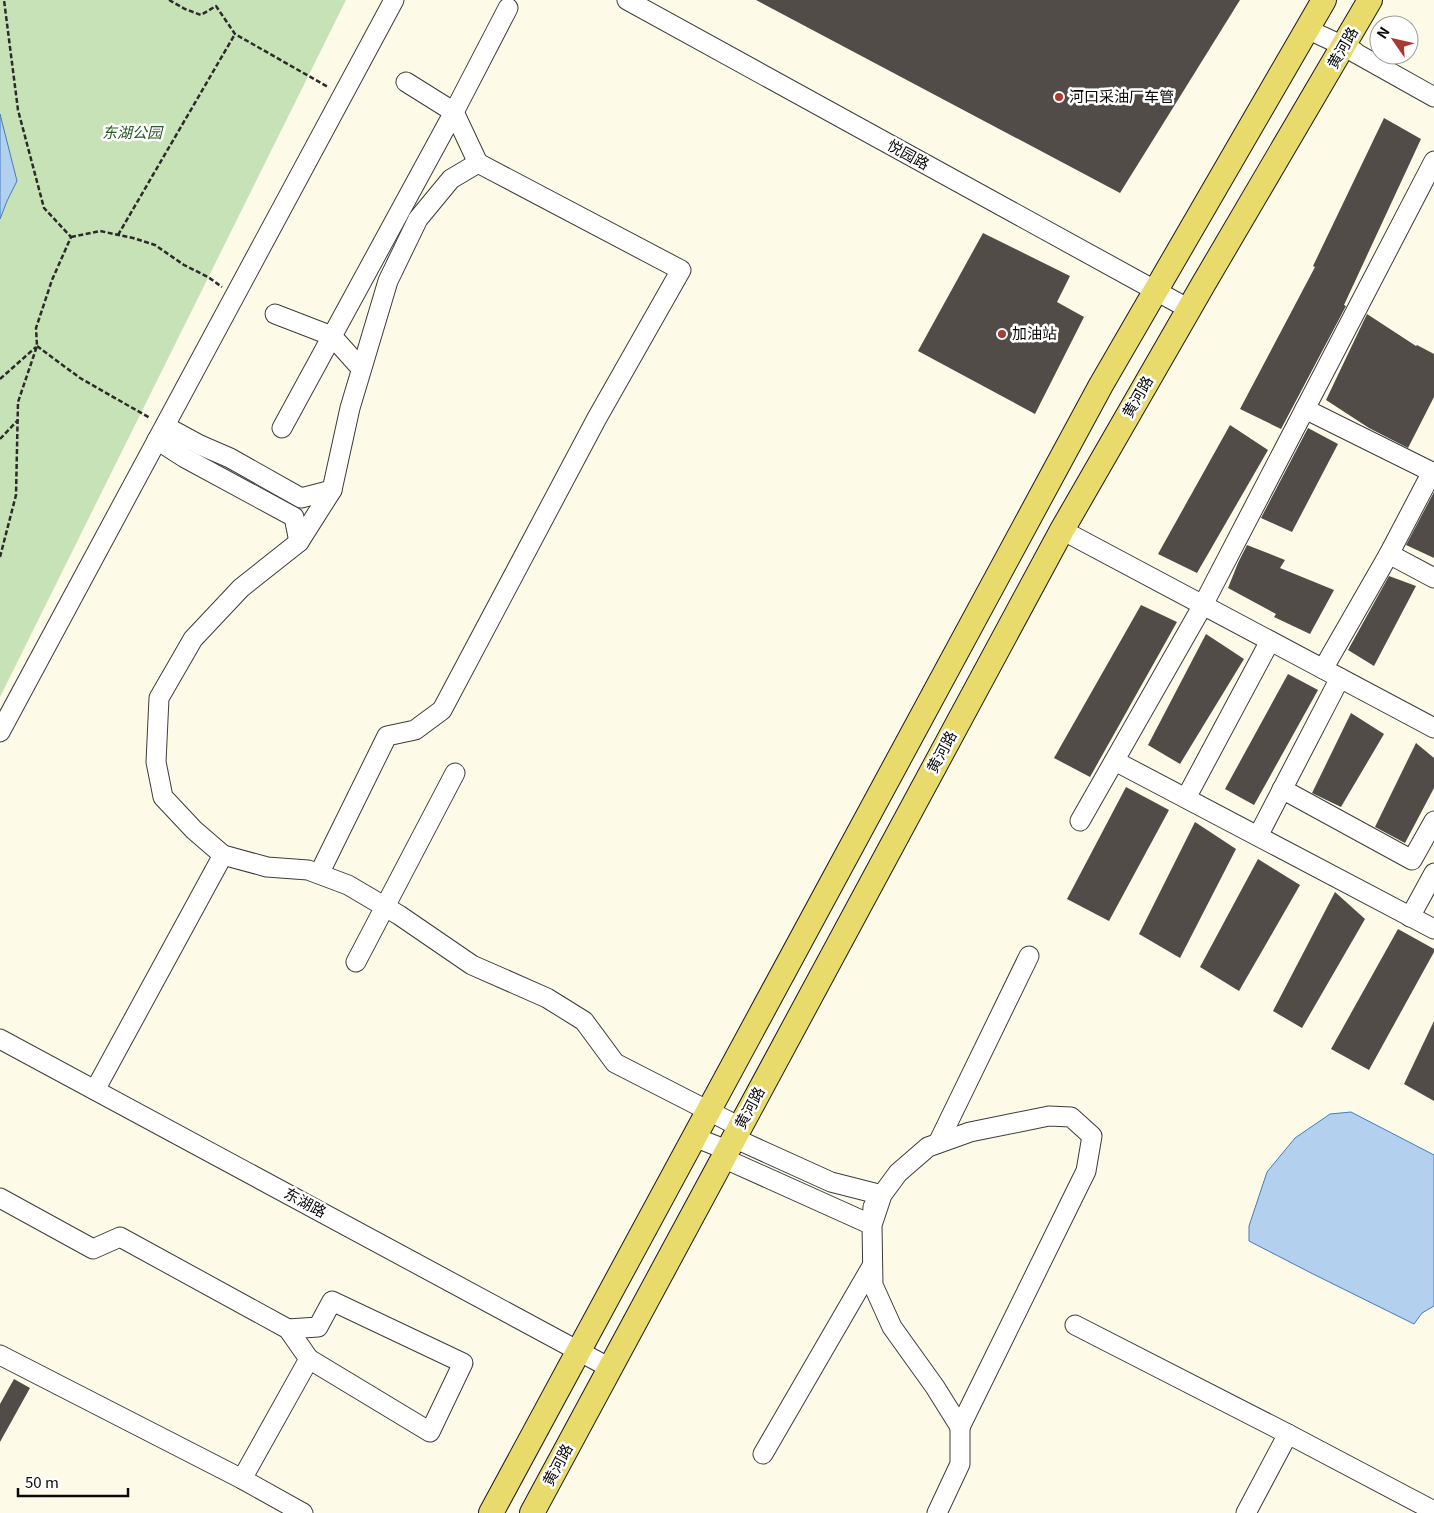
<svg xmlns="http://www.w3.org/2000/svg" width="1434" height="1513" viewBox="0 0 1434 1513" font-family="Georgia,'Noto Sans SC',serif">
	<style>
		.green { fill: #c8e2b7 }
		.water { fill: #b3d1ee; stroke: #427dbd }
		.building { fill: #514c47 }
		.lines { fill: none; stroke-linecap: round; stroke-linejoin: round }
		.minor-casing { stroke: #3c3c3c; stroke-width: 21 }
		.major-casing { stroke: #1a1a1a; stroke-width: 26 }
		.path { stroke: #2b2b2b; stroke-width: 2.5; stroke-dasharray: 5 2.5; stroke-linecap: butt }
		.minor { stroke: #fff; stroke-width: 19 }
		.major { stroke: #e9da6c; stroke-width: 24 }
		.poi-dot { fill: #a93a32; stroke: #fff; stroke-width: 2 }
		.labels { text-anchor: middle; stroke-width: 5; stroke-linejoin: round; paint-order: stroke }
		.street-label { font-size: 15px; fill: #090909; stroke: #fff }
		.poi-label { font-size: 15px; fill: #090909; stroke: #fff; text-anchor: start }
		.park-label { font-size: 15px; font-style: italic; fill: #275922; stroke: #fff }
	</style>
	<rect width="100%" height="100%" fill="#fdfbe8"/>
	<!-- green -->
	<polygon class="green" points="0,0 346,0 0,697"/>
	<!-- water -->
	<g class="water">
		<polygon points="0,114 17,181 7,201 0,219"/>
		<polygon points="1351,1112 1434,1155 1434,1306 1422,1313 1414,1324 1313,1274 1249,1241 1249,1226 1267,1172 1295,1138 1330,1114"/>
	</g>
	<!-- building -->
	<g class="building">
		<polygon points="756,0 1240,0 1120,193"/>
		<polygon points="1384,118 1421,139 1344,305 1346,306 1281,429 1240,409 1315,267 1313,266"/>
		<polygon points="983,233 1070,276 1057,302 1084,317 1035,414 918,351"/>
		<polygon points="1367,314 1416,346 1417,345 1434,354 1434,397 1408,448 1369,428 1326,400"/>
		<polygon points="1230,425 1268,450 1197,573 1158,554"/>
		<polygon points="1308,428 1338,444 1292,532 1261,518"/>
		<polygon points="1434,492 1434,558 1406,545"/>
		<polygon points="1247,545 1285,560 1280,568 1334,590 1310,634 1274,617 1276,614 1228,588 1238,563"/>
		<polygon points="1389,576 1416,586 1374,666 1348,650"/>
		<polygon points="1141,605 1177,622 1090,777 1054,758"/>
		<polygon points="1206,634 1244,659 1180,764 1148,745"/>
		<polygon points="1288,674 1318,690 1254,805 1225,789"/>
		<polygon points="1351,713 1384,734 1341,807 1312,793"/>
		<polygon points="1416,743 1434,758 1434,788 1405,843 1375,827"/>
		<polygon points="1126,787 1169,810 1109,921 1067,899"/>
		<polygon points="1195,822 1236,849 1180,958 1139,934"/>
		<polygon points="1258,859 1300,885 1239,991 1200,967"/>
		<polygon points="1335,892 1365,919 1302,1028 1273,1011"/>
		<polygon points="1398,929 1434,949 1434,952 1369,1070 1331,1049"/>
		<polygon points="1434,1021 1434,1101 1404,1084"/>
		<polygon points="14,1379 30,1388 0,1442 0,1404"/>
	</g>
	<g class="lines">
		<!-- minor casing -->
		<g class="minor-casing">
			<g id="minor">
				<polyline points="627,0 1189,309"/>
				<polyline points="1307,29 1354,51"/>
				<polyline points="1343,46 1434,97"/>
				<polyline points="406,82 454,112 508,8"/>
				<polyline points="275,314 332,336 357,364"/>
				<polyline points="1305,409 1432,472 1389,554 1434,578"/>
				<polyline points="165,426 200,445 230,458 301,498 332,490"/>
				<polyline points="282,428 454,112 478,163"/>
				<polyline points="157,440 185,458 294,517 299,542"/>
				<polyline points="1062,530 1434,728"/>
				<polyline points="1323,669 1389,554"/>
				<polyline points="0,732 394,0"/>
				<polyline points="1115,761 1434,929"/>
				<polyline points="1282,789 1412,860 1434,821"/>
				<polyline points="1186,798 1270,641"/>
				<polyline points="1080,821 1203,605 1434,161"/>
				<polyline points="1258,836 1340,678"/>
				<polyline points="319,874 387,736 415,730 442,710 597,418 681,270 478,163 451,179 418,219 388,281 350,408 332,490 299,542 241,588 193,639 159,698 156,762 163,797 194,830 223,855 267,867 308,870 348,885 399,915 472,965 547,998 584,1021 615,1063 740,1127"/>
				<polyline points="1410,917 1434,873"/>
				<polyline points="356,962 455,773"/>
				<polyline points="0,1039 610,1368"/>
				<polyline points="95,1090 223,855"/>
				<polyline points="694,1137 727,1150"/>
				<polyline points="938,1143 1029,956"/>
				<polyline points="723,1158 872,1225 873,1285 892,1327 935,1387 960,1427 1086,1171 1092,1136 1071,1117 1049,1116 970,1132 928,1147 898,1173 873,1207 872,1225 882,1195 831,1182 734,1138"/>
				<polyline points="0,1198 93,1249 120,1237 288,1329 309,1359 242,1479 0,1355"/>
				<polyline points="1075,1325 1288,1434 1434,1511"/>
				<polyline points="288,1329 318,1327 332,1301 463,1363 430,1432 309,1359"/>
				<polyline points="763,1454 872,1266"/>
				<polyline points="242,1479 303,1513"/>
				<polyline points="937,1513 960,1464 960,1427"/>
				<polyline points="1246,1513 1288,1434"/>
			</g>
		</g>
		<!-- major casing -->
		<g class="major-casing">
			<g id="major">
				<polyline points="491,1513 1101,385 1324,0"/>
				<polyline points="532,1513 1062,530 1204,283 1370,0"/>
			</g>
		</g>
		<!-- path -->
		<g class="path">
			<polyline points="169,0 185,9 201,15 216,6 235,34 328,87"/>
			<polyline points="118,235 235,34"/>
			<polyline points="71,237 100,231 133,238 155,245 184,265 208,277 222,287"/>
			<polyline points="37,346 80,378 150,418"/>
			<polyline points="0,379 36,347"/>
			<polyline points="0,439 18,420"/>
			<polyline points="0,557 16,495 18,402 37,346 36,328 52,280 71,237 44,208 18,110 4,0"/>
		</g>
		<!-- minor -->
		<use href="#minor" class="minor"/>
		<!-- major -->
		<use href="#major" class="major"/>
	</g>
	<!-- markers -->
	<g class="poi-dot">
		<circle cx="1059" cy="97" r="5"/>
		<circle cx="1002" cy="334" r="5"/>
	</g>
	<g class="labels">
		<!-- street labels -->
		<g class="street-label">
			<text transform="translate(1343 48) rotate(-60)" y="5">黄河路</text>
			<text transform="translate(908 155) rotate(29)" y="5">悦园路</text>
			<text transform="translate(1138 397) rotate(-60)" y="5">黄河路</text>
			<text transform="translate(942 752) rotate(-62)" y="5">黄河路</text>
			<text transform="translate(750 1108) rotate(-62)" y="5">黄河路</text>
			<text transform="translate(305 1203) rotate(28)" y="5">东湖路</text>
			<text transform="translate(558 1465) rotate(-62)" y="5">黄河路</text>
		</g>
		<!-- poi labels -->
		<g class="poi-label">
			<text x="1069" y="102">河口采油厂车管</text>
			<text x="1012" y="339">加油站</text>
		</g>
		<!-- park labels -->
		<g class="park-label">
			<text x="132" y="138">东湖公园</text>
		</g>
	</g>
	<!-- north arrow -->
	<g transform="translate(1394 40) rotate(304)"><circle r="24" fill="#ffffff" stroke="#9d9d9d"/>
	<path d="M0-4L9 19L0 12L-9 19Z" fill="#a93a32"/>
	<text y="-8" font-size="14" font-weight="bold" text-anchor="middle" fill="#090909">N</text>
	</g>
	<!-- scale -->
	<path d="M18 1488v8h110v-8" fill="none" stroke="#090909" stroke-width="2.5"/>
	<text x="25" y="1488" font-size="15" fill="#090909" stroke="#ffffff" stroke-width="4" paint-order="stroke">50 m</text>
</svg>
